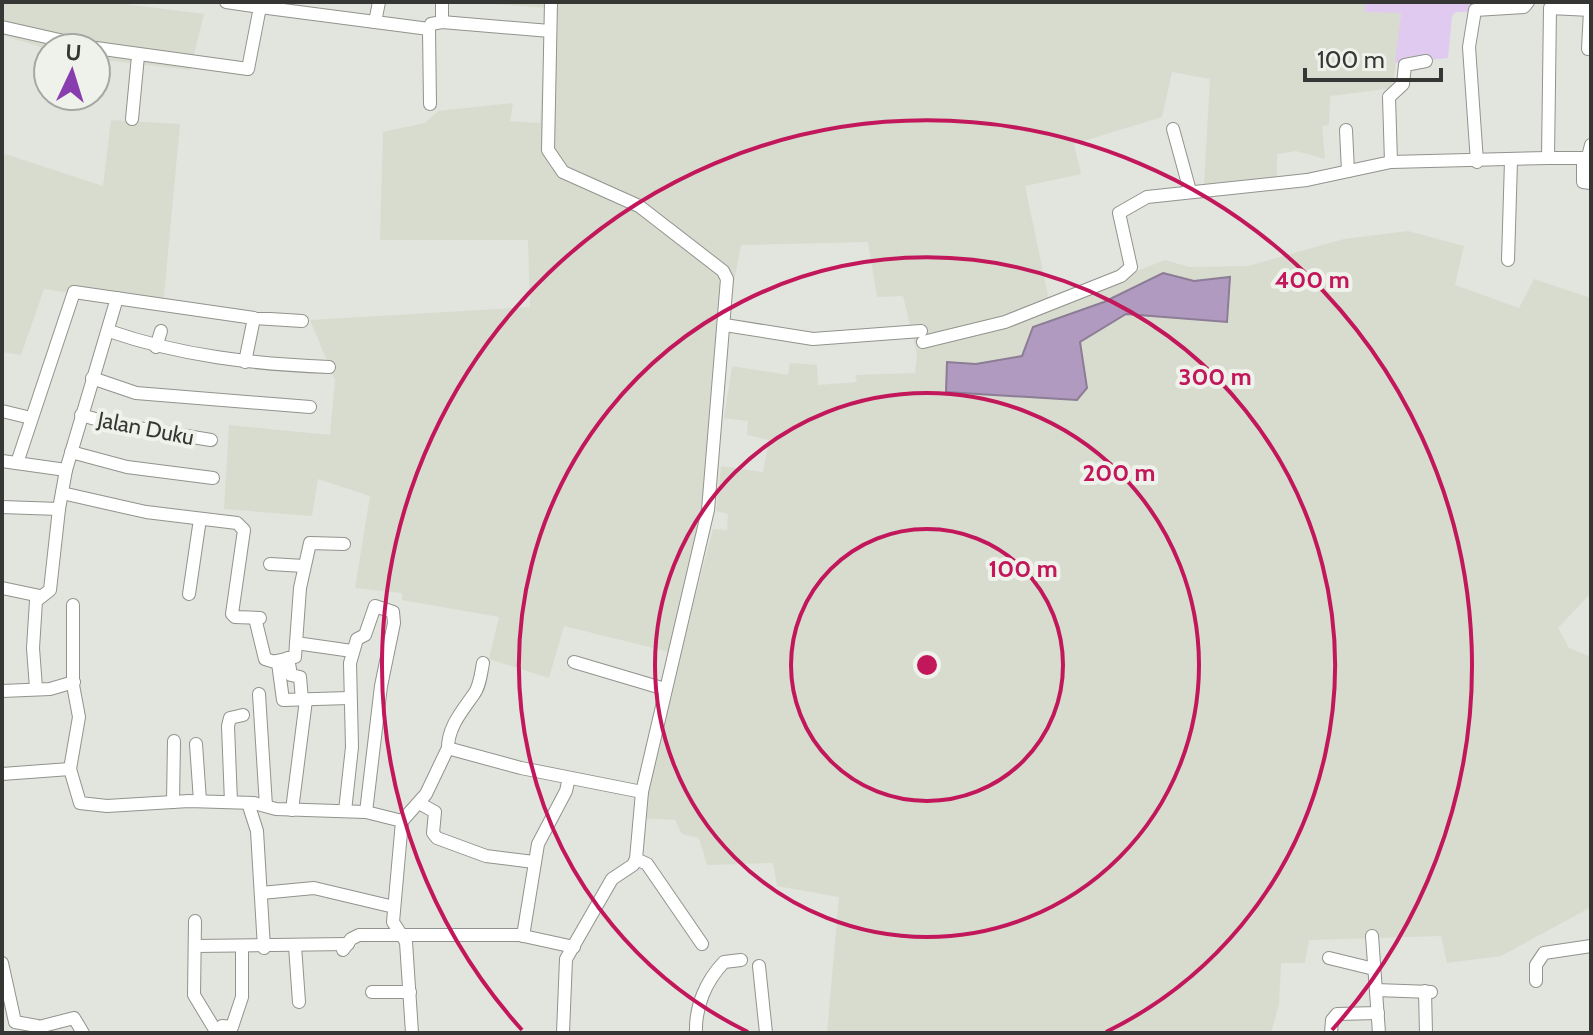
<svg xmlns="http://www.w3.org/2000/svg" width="1593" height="1035" viewBox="0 0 1593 1035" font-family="Cabin,sans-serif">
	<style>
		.built { fill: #d7dccf }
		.green { fill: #e0caef }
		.water { fill: #b19abf; stroke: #8c7c95; stroke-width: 2 }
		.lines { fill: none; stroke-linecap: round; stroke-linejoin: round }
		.minor-casing { stroke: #91938d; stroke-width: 14 }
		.minor { stroke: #fff; stroke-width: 12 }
		.ring { fill: none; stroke: #c2185b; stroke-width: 4 }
		.labels { text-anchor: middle; stroke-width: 8; stroke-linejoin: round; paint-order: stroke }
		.street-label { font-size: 22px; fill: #363734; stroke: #eff1eb }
		.centre { fill: #c2185b; stroke: #eff1eb; stroke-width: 4 }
		.ring-label { font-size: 24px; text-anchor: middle; font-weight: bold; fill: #c2185b; stroke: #eff1eb; stroke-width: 8; stroke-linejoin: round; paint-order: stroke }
	</style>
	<rect width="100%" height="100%" fill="#e2e4de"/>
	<!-- built -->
	<g class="built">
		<polygon points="2,2 110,2 204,14 190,70 96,59 96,48 48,49 2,35"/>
		<polygon points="466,2 1365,2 1365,12 1401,12 1393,88 1330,96 1329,125 1322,126 1325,159 1296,151 1277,154 1277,178 1204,184 1210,79 1172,72 1162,117 1074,144 1081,174 1025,186 1050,305 1165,260 1189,267 1248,266 1344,239 1408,231 1464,246 1455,285 1519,308 1534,279 1591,298 1591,593 1558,628 1569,648 1591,657 1591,907 1501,956 1447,963 1441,936 1309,940 1305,963 1281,963 1279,1004 1271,1033 827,1033 839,897 777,886 773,863 707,865 699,838 682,834 675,820 640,818 647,779 713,529 727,530 728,514 716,511 721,466 763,472 769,440 747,435 748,421 724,418 732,366 788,375 790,363 817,365 818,385 857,382 855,375 915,373 917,354 903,296 877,297 868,242 741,245 718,366 708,487 670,652 564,626 549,678 489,659 499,617 402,600 402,593 355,588 370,496 318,479 312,516 224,509 229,425 330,435 335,380 310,320 530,307 528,240 380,240 383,132 425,123 438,111 513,103 510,121 540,123 547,8"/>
		<polygon points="111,120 180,124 163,306 44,289 21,355 2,352 2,153 103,186"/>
	</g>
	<!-- green -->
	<polygon class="green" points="1365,2 1532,2 1528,10 1456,12 1452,16 1448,58 1395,63 1401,13 1364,12"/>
	<!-- water -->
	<polygon class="water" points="1163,273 1194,281 1230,277 1227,322 1126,314 1080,342 1087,388 1077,400 946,392 947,362 976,364 1022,356 1033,327 1104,302"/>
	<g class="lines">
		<!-- minor casing -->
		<g class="minor-casing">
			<g id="minor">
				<polyline points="551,2 548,150 563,172 639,206 723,271 727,279 708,510 642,792 636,859 633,865 612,879 566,959 563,1033"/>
				<polyline points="260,7 429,29 431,24 442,22 550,31"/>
				<polyline points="1591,10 1550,8 1548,158 1583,158 1583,182 1591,183"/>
				<polyline points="375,22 379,2"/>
				<polyline points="442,22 442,2"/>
				<polyline points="2,27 95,48"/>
				<polyline points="429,29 430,104"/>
				<polyline points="96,48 248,69 260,7 226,2"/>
				<polyline points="1588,49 1590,10"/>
				<polyline points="132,119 138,56"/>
				<polyline points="1173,129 1190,191"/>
				<polyline points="1346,130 1348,171"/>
				<polyline points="1583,158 1588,157 1591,145"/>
				<polyline points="1391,162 1389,97 1403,84 1405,65 1426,61"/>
				<polyline points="1477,162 1469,47 1475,10 1524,7 1528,2"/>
				<polyline points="1508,260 1511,161"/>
				<polyline points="725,325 813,339 921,331"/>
				<path d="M109,331c72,25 144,33 220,36"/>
				<polyline points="923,342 1005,322 1121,276 1131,267 1119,213 1147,197 1307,180 1391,162 1548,158"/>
				<polyline points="156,347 161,331"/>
				<polyline points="245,362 254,318"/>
				<polyline points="92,378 136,393 310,407"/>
				<polyline points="2,411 31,418"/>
				<polyline points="81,415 113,424 211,440"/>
				<polyline points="71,452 127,467 213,478"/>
				<polyline points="2,461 66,470 59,509 2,507"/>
				<polyline points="17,463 74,292 254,318 302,321"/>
				<polyline points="66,470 117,298"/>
				<polyline points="62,493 146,512 237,523 244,530 232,614 235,617 260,618"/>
				<polyline points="270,564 304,566"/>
				<polyline points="2,588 40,596"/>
				<polyline points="189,594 200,519"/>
				<polyline points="73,605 73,685 79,717 70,769 80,803 107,806 189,801 254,803 276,809 366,812 402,821 393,922 406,942 412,1033"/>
				<polyline points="255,618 265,659 278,663 283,700 349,698"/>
				<polyline points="296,643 352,651"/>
				<polyline points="288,658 291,675 300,677 302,700"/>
				<polyline points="276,661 295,657 300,588 310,543 344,544"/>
				<polyline points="574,662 665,689"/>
				<polyline points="36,688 33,648 36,601 50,590 59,509"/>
				<polyline points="2,691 50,689 74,682"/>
				<polyline points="259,694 266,806"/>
				<polyline points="196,744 200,801"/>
				<path d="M448,750c-1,-22 14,-39 26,-56 6,-8 7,-21 9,-31"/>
				<polyline points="2,774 70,769"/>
				<polyline points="173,802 174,741"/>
				<polyline points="231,802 228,726 230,718 243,715"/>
				<polyline points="248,803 257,831 264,948"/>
				<polyline points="419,803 435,812 433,833 437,838 486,856 534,862"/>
				<polyline points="292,810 306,700"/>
				<polyline points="345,811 352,747 350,663 357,639 365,635 375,606 393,612 394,623 381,686 366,812"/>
				<polyline points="402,821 426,794 447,750 451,749 521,768 642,792"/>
				<polyline points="636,859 647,864 702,944"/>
				<polyline points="261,893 314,888 394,907"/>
				<polyline points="195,921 194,995 217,1033"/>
				<polyline points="523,936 538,844 566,791 569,778"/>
				<polyline points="1372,936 1379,1033"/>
				<polyline points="196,946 348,944"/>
				<polyline points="295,946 299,1002"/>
				<polyline points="343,950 351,939 359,935 519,935 574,947"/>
				<polyline points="1329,958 1374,969"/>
				<polyline points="2,963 15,1022 37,1026 40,1033"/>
				<polyline points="759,966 766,1033"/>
				<polyline points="1536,981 1536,965 1544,953 1591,946"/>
				<polyline points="1376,990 1431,992"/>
				<polyline points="1425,991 1426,1033"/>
				<polyline points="372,992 410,992"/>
				<polyline points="39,1027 74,1018 83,1033"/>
				<polyline points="216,1032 222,1026 232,1027 242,997 242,948"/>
				<path d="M696,1033c-1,-27 10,-52 28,-71l17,-2"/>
				<polyline points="1331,1033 1332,1020 1337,1014 1378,1013"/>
			</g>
		</g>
		<!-- minor -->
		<use href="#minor" class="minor"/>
	</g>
	<!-- distance rings -->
	<g class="ring">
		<circle cx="927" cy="665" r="136"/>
		<circle cx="927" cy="665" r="272"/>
		<path d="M748 1032A408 408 0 1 1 1106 1032"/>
		<path d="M522 1030A545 545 0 1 1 1332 1030"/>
	</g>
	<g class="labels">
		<!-- street labels -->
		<g class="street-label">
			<text transform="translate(146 428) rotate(11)" y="8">Jalan Duku</text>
		</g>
	</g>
	<circle cx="927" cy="665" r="12" class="centre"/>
	<g class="ring-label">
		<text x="1312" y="288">400 m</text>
		<text x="1215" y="385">300 m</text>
		<text x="1119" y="481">200 m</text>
		<text x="1023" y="577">100 m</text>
	</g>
	<!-- border -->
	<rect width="1593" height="1035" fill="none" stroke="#363734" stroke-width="8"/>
	<!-- north arrow -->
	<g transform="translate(72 72) rotate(4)"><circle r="38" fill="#eff1eb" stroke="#a5a7a2" stroke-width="2"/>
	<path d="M0-6L14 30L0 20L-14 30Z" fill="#893eb0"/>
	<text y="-12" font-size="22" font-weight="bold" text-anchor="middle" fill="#363734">U</text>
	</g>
	<!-- scale -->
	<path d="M1305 68v12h136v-12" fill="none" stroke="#363734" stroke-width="4"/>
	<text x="1317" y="68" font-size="24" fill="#363734" stroke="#eff1eb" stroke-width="6" paint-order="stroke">100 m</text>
</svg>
